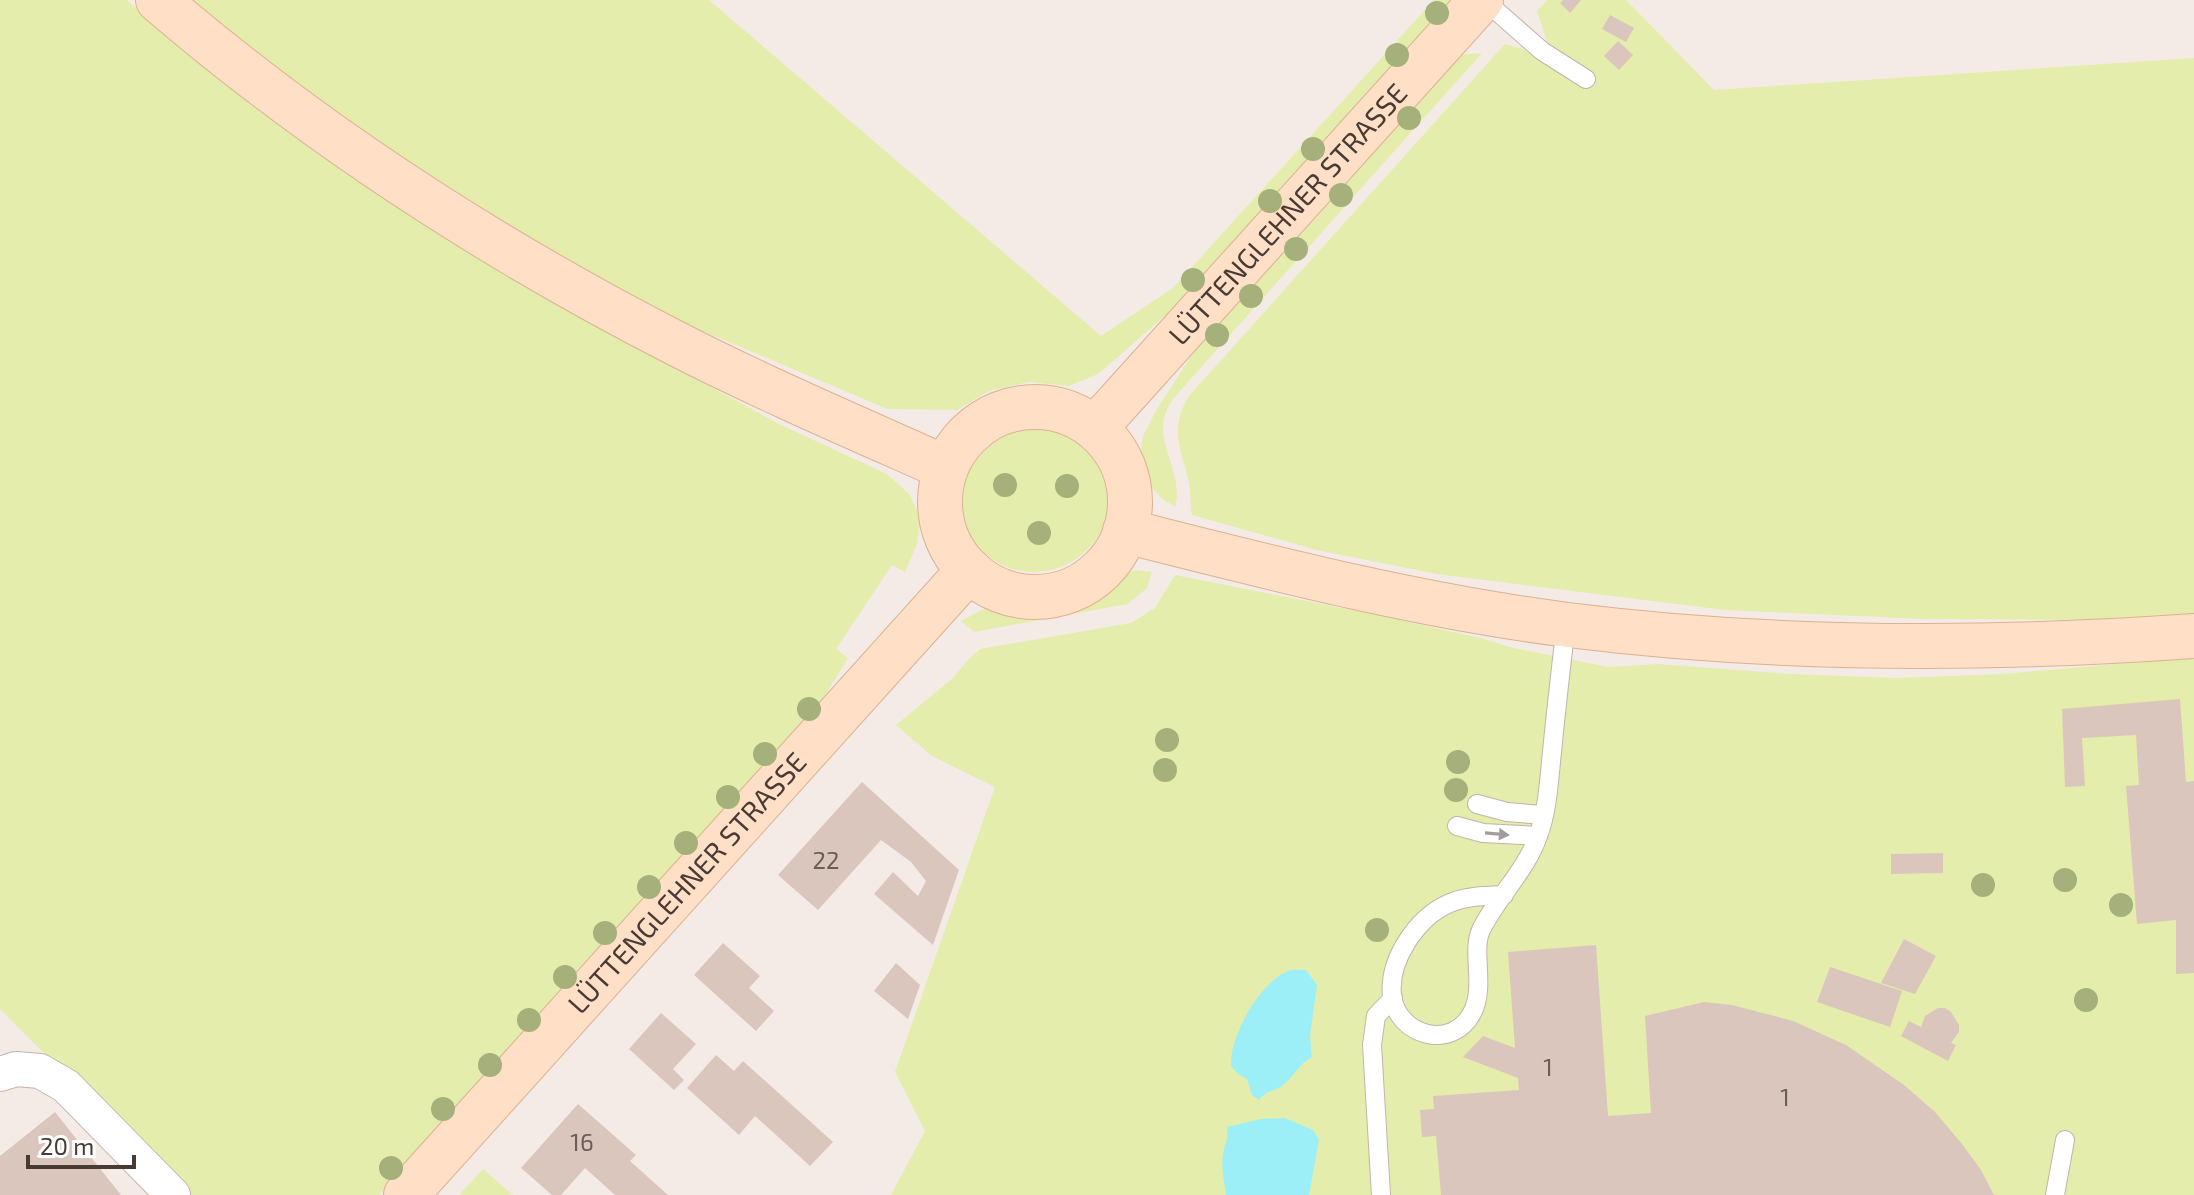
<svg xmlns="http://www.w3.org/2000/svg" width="2194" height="1195" viewBox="0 0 2194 1195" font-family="'Exo 2',sans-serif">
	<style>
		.green { fill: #e4edab }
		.water { fill: #9deff7 }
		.building { fill: #dac6bd }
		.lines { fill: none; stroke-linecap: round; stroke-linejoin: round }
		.service-casing { stroke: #c4b3ab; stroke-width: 20 }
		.minor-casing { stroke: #c4b3ab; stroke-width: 36 }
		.secondary-casing { stroke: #dcb194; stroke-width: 46 }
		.service { stroke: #fff; stroke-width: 18 }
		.minor { stroke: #fff; stroke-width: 34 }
		.secondary { stroke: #ffdfc6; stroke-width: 44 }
		.tree { fill: #a5b07a }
		.oneway { fill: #a49c9a }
		.labels { text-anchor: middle; stroke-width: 8; stroke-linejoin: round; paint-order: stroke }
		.number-label { font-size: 24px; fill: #6c5d57 }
		.street-label { font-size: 28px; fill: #483a35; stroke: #fff }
	</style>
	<rect width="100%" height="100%" fill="#f5ebe6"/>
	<!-- green -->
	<g class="green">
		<polygon points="0,0 127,0 145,16 534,291 779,424 887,474 910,495 920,518 917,544 905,572 892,565 836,649 848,658 818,707 379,1195 185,1195 0,1009"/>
		<polygon points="188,0 709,0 1101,336 1173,288 1434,0 1458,0 1183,300 1098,374 1069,386 1029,382 989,391 957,410 887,409 684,323 557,255 344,121"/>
		<path d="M1547,0h79l88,90 480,-32v556l-78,6 -192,-1 -199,-9 -288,-36 -120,-24 -125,-35c-2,-10 -1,-21 -3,-32 -8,-36 -20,-51 -1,-86l317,-353 35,10 43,28 12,2 -46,-37 -12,-36z"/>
		<path d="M1482,53l-310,347c-3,6 -7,12 -8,18 -6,31 20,58 11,89l-15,-10 -11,-13 -8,-31 2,-17 14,-27 45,-70 256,-284z"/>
		<circle cx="1034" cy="497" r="75"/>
		<polygon points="1135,570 1152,572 1147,588 1128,604 974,632 961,621 991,605 1053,609 1083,598 1115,577"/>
		<polygon points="1175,575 1382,616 1484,639 1509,647 1608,667 1658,664 1791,674 1896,678 2004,674 2194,657 2194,1195 891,1195 925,1131 895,1072 995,787 932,756 896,725 953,678 968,660 980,649 1131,623 1155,608"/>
		<polygon points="483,1169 513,1195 459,1195"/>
	</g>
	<!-- water -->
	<g class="water">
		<path d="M1306,970l11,15 -7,51 2,21c-14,7 -18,20 -30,29 -9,6 -14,3 -23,14l-7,-5 -5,-16 -9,-5 -7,-8c-2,-29 29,-84 57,-95 5,-2 13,-1 18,-1z"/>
		<path d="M1285,1118l28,12 6,10 -10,55h-83c-2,-13 -5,-28 -3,-41 2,-11 6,-16 4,-27l34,-8z"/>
	</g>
	<!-- building -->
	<g class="building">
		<polygon points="1563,0 1581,0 1570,13 1560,3"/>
		<polygon points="1610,15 1634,28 1626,42 1602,29"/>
		<polygon points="1618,41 1633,55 1619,70 1604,56"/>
		<polygon points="2180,699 2186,782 2194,781 2194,973 2176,974 2176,920 2137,924 2126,786 2139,785 2136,735 2082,738 2085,786 2065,787 2062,709"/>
		<polygon points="862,782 959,870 933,945 874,894 893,872 918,896 926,881 911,862 881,840 818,910 778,875"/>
		<polygon points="1943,853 1943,873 1891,874 1891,854"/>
		<polygon points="1904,939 1936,956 1915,994 1881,983"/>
		<polygon points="723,943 760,976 749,988 774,1011 756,1031 694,975"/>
		<polygon points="1596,945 1608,1116 1651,1113 1645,1016 1704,1002 1732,1005 1793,1021 1846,1045 1904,1085 1935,1112 1962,1144 1981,1170 1994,1195 1441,1195 1436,1136 1422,1137 1420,1110 1434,1109 1433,1096 1519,1090 1518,1078 1463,1057 1483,1036 1515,1048 1508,952"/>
		<polygon points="896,963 920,985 908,1019 874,991"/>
		<polygon points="1830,967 1902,991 1890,1027 1817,1002"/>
		<polygon points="1938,1008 1945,1008 1951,1012 1959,1025 1959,1032 1951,1043 1956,1045 1948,1061 1901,1036 1909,1021 1921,1027 1925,1016"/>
		<polygon points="661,1013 696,1044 673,1069 684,1080 674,1090 629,1049"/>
		<polygon points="716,1055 734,1071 743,1061 833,1142 810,1166 755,1116 739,1135 687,1088"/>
		<polygon points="578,1104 636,1155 630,1161 668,1195 615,1195 585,1168 561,1195 552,1195 521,1168"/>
		<polygon points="55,1112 121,1195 0,1195 0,1156"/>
	</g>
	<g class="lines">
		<!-- service casing -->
		<g class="service-casing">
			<g id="service">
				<polyline points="1484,0 1542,51 1586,79"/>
				<polyline points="1477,804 1507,812 1543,815"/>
				<polyline points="1457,826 1483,833 1538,836"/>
				<path d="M1504,895c-19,1 -37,1 -54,8 -33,14 -62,57 -58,93 6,40 60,55 80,17 14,-26 -1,-62 9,-83 16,-33 45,-59 57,-94 10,-26 11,-57 14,-84 4,-42 9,-85 14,-127"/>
				<polyline points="1381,1195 1372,1045 1376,1016 1393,998"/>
				<polyline points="2055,1195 2065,1140"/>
			</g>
		</g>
		<!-- minor casing -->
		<g class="minor-casing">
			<polyline id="minor" points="0,1074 16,1069 40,1071 66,1086 173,1195"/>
		</g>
		<!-- secondary casing -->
		<g class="secondary-casing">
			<g id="secondary">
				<path d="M158,0c157,135 334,249 519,344 88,45 179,84 269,124"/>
				<circle cx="1035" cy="502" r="95"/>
				<path id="s1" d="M1095,428l386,-428"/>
				<path d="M1125,531c146,37 293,75 443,94 208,26 417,26 626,11"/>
				<path id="s2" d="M406,1195l563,-625"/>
			</g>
		</g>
		<!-- service -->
		<use href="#service" class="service"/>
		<!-- minor -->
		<use href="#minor" class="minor"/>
		<!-- secondary -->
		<use href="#secondary" class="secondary"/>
	</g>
	<!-- trees -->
	<g class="tree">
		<circle cx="1437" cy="13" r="12"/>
		<circle cx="1397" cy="55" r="12"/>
		<circle cx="1409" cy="118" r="12"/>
		<circle cx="1313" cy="149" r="12"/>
		<circle cx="1341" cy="195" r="12"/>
		<circle cx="1270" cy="201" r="12"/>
		<circle cx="1296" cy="249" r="12"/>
		<circle cx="1193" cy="280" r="12"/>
		<circle cx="1251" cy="296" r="12"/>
		<circle cx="1217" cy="335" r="12"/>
		<circle cx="1005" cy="485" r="12"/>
		<circle cx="1067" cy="486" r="12"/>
		<circle cx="1039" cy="533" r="12"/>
		<circle cx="809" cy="709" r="12"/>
		<circle cx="1167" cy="740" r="12"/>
		<circle cx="765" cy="754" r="12"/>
		<circle cx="1458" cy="762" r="12"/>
		<circle cx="1165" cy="770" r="12"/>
		<circle cx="1456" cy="790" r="12"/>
		<circle cx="728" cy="797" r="12"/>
		<circle cx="686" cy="843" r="12"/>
		<circle cx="2065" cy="880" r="12"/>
		<circle cx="1983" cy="885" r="12"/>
		<circle cx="649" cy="887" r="12"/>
		<circle cx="2121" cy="905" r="12"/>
		<circle cx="1377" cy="930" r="12"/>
		<circle cx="605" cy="933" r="12"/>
		<circle cx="565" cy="977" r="12"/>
		<circle cx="2086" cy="1000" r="12"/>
		<circle cx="529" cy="1020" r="12"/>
		<circle cx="490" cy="1065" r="12"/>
		<circle cx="443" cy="1109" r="12"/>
		<circle cx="391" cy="1168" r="12"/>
	</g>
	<!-- one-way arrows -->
	<defs><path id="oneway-solid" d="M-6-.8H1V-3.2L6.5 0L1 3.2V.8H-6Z" transform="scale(2)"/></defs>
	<use class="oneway" href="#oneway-solid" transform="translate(1497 834) rotate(5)"/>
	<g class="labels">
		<!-- number labels -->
		<g class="number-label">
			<text x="826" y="869">22</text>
			<text x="1548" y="1076">1</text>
			<text x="1785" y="1106">1</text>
			<text x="582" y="1151">16</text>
		</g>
		<!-- street labels -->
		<g class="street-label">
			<text dy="10" stroke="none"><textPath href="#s1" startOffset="288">LÜTTENGLEHNER STRASSE</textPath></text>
			<text dy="10" stroke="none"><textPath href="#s2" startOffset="420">LÜTTENGLEHNER STRASSE</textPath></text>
		</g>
	</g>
	<!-- scale -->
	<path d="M28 1155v12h106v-12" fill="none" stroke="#483a35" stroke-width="4"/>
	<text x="40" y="1155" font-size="24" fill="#483a35" stroke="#ffffff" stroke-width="6" paint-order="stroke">20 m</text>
</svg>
